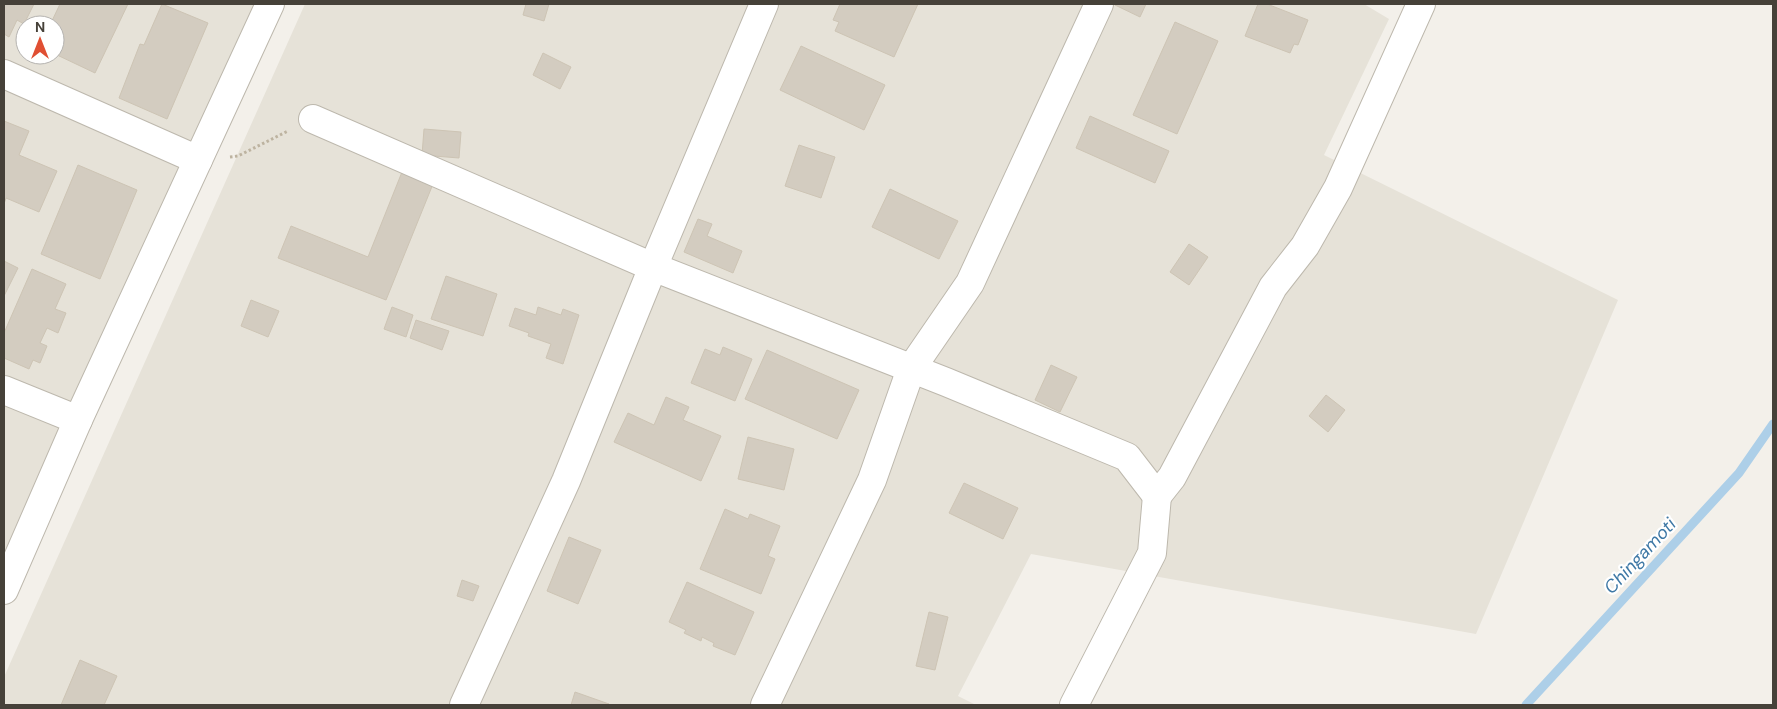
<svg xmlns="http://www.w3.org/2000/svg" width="1777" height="709" viewBox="0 0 1777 709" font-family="'DM Sans',sans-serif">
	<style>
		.residential { fill: #e6e2d8; fill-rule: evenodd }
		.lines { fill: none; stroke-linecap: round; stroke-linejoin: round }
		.stream { stroke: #adcfe8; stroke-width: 9 }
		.building { fill: #d3ccc0; stroke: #cdc4b4 }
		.minor-casing { stroke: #bdb8ad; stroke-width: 30 }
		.path { stroke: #bdb3a0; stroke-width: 3; stroke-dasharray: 2.5 2.5; stroke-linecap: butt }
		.minor { stroke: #fff; stroke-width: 28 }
		.labels { text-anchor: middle; stroke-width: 4.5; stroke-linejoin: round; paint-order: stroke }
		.water-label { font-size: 18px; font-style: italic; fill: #3e78a5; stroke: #fff }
	</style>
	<rect width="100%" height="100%" fill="#f3f0ea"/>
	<!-- residential -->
	<g class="residential">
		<path d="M4,4h256l-256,567zM25,25h30v30h-30z"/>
		<polygon points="305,4 1364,4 1389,19 1324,155 1618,300 1476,634 1031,554 958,696 976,705 4,705 4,677"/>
	</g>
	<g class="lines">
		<!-- stream -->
		<polyline class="stream" points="1526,705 1739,473 1773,424"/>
	</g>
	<!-- building -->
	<g class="building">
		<polygon points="4,4 34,4 24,24 17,20 9,37 4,34"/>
		<polygon points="60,4 128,4 95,73 55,54 55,25 50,25"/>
		<polygon points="162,4 208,23 167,119 119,98 140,44 144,45"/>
		<polygon points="526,4 549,4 544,21 523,15"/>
		<polygon points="840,4 918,4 894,57 835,31 839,22 833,20"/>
		<polygon points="1115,4 1146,4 1140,17 1115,5"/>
		<polygon points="1258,4 1267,4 1308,20 1298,45 1294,44 1290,53 1245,36"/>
		<polygon points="1175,22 1218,41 1177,134 1133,115"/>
		<polygon points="801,46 885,85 864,130 780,90"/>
		<polygon points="543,53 571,67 560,89 533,75"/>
		<polygon points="1090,116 1169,151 1155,183 1076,148"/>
		<polygon points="4,121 29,131 19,155 57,171 39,212 6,198 4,204"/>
		<polygon points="424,129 461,132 459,158 422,155"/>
		<polygon points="799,145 835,157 821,198 785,186"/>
		<polygon points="78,165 137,190 100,279 41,254"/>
		<polygon points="402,172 433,184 386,300 278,258 291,226 368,257"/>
		<polygon points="890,189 958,221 939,259 872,227"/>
		<polygon points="698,219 712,224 707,236 742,251 733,273 684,252"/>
		<polygon points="1189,244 1208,257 1189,285 1170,272"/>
		<polygon points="4,261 18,268 4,296"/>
		<polygon points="32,269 66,284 55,309 66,313 58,333 47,328 40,343 47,346 40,363 33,360 29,369 4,358 4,333"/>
		<polygon points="446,276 497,294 483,336 431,319"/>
		<polygon points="251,300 279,311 268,337 241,326"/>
		<polygon points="392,307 413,315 406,337 384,329"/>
		<polygon points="538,307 561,315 563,309 579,315 563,364 546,358 551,344 528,336 529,333 509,326 515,308 536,315"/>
		<polygon points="416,320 449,331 442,350 410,338"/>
		<polygon points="723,347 752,359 735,401 691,383 705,349 720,355"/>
		<polygon points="767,350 859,390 837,439 745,399"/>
		<polygon points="1051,365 1077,377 1060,412 1035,400"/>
		<polygon points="1326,395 1345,410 1328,432 1309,416"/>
		<polygon points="666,397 689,407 683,420 721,436 701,481 614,442 628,413 654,425"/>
		<polygon points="748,437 794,449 784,490 738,479"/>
		<polygon points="964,483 1018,508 1003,539 949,513"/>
		<polygon points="725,509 748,519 750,514 780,526 768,556 775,559 761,594 700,569"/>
		<polygon points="569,537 601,550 578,604 547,591"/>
		<polygon points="462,580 479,586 473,601 457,596"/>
		<polygon points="687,582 754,612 735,655 713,646 714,643 702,637 701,641 684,633 686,630 669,622"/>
		<polygon points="929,612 948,617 935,670 916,666"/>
		<polygon points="80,660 117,676 104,705 61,705"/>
		<polygon points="575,692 609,704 571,705"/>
	</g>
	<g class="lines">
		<!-- minor casing -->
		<g class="minor-casing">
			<g id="minor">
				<polyline points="4,74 198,160"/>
				<polyline points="313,119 653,267 946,382 1127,457 1157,496 1172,477 1273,287 1305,246 1338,188 1421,4"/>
				<polyline points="4,390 78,420"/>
				<polyline points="4,590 78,420 270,4"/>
				<polyline points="464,705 566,481 653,267 764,4"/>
				<polyline points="765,705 872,480 911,369 970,283 1099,4"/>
				<polyline points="1074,705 1152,553 1157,496"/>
			</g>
		</g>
		<!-- path -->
		<polyline class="path" points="230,157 238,156 288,131"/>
		<!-- minor -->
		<use href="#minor" class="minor"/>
	</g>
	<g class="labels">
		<!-- water labels -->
		<g class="water-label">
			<text transform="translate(1640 556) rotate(-47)" y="6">Chingamoti</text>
		</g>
	</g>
	<!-- border -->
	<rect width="1777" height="709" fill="none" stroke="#464139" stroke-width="10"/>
	<!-- north arrow -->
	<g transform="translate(40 40)"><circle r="24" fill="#ffffff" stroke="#b5b3b0"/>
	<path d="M0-4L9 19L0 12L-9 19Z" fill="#e04f33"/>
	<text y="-8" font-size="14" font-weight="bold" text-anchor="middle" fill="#464139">N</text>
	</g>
</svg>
